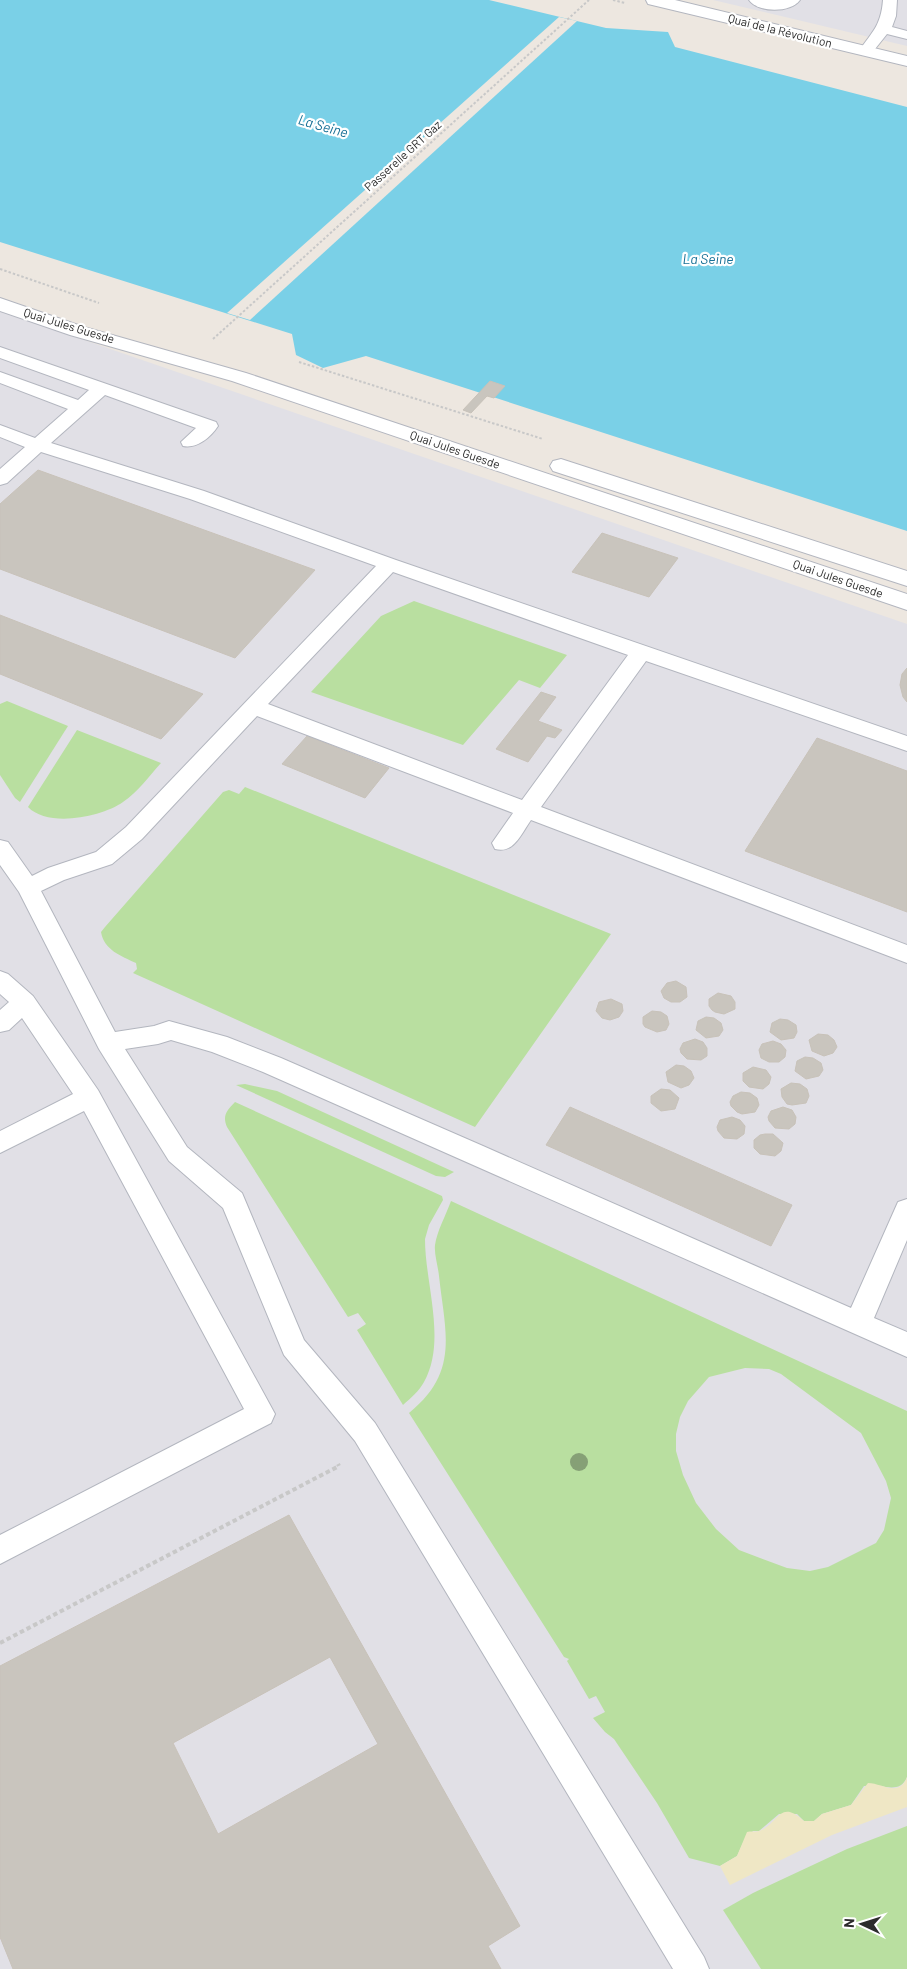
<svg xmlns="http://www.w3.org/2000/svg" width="907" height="1969" viewBox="0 0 907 1969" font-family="Barlow,sans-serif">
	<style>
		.industrial { fill: #e1e0e6 }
		.green { fill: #b9dfa0; fill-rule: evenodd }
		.sand { fill: #efe7c5 }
		.water { fill: #7ad0e7 }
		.pier { fill: #ede7e0 }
		.building { fill: #c9c5be; stroke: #c8c2b9; fill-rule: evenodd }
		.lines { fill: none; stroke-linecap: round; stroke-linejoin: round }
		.lane-casing { stroke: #b3b6bf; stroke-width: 2 }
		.secondary-casing { stroke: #b3b6bf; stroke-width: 2 }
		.path-far1 { stroke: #c8c8c8; stroke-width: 2; stroke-dasharray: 2.5 2; stroke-linecap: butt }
		.path { stroke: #c8c8c8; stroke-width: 4; stroke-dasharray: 4.5 3; stroke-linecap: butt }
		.lane { fill: #fff; fill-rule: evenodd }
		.secondary { fill: #fff; fill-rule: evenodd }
		.tree { fill: #86a076 }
		.labels { text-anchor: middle; stroke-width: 4.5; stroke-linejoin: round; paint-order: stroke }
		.far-street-label { font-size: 12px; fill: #2c2c2c; stroke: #fff }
		.far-water-label { font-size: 14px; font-style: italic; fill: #177096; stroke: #fff }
	</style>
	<rect width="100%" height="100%" fill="#ede7e0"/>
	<!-- industrial -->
	<g class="industrial">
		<polygon points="713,0 907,0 907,46 844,31"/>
		<polygon points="0,311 907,624 907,1969 0,1969"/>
	</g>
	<!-- green -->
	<g class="green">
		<polygon points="414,601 567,655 540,688 519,680 463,745 311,692 381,616"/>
		<polygon points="7,701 68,726 20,802 15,798 0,775 0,704"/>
		<path d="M77,730l84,33c-12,13 -23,29 -38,39 -21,15 -75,26 -95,5z"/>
		<path d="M245,787l366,147 -136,193 -342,-154 4,-4 -1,-6c-15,-7 -32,-13 -35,-31l4,-5 118,-135 6,-2 10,4z"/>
		<polygon points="245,1084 277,1091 454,1172 445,1177 436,1176 236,1085"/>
		<path d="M235,1102l207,94 1,4 -14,25 -4,14c0,45 22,102 -1,143 -5,9 -13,16 -21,23l-46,-75 9,-6 -8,-11 -10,4 -121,-190c-5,-11 0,-17 8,-25z"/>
		<path d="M451,1201l456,210v366c-5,13 -16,11 -27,9 -5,-1 -11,0 -16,0l-13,19 -29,9 -8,7h-10l-7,-7h-18l-20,17h-6l-10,12 -6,13 -17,10 -31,-8 -32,-55 -43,-64 -9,-7 -12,-14 12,-6 -9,-16 -7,3 -22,-38 2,-2 -5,-2 -155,-244c51,-41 36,-81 30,-137 -1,-10 -5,-22 -4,-31 2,-14 11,-30 16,-44zM745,1368l24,1 12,5 80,59 25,48 5,17 -7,32 -8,13 -48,24 -18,4 -23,-3 -48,-18 -23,-21 -20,-26 -13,-28 -7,-24v-17l4,-17 8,-16 21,-24z"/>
		<polygon points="907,1826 907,1969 761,1969 723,1910 753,1893 847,1849"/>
	</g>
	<!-- sand -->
	<path class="sand" d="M907,1777v30l-75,28 -102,50 -10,-19 17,-10 10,-24c3,-1 9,0 12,-1 20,-7 20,-33 45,-10h10l8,-7 29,-9 17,-22c14,0 31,15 39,-6z"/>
	<!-- water -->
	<polygon class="water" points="0,0 489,0 606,28 668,32 675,47 907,107 907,531 366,356 323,368 296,355 292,334 0,242"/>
	<!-- pier -->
	<polygon class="pier" points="559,17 577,21 250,320 227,313"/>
	<!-- building -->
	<g class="building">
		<polygon points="490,381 505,386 494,398 487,396 471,413 463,410"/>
		<polygon points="38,470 315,570 235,658 0,569 0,504"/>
		<polygon points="602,533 678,558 649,597 572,572"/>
		<polygon points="0,615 203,694 161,739 0,674"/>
		<polygon points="907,668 907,702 903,697 900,685 902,674"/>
		<polygon points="541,692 556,697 538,721 562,730 555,738 547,736 528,762 496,749"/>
		<polygon points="307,736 389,768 365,798 282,764"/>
		<polygon points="817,738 907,771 907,912 745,851"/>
		<polygon points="676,981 686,987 687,997 680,1002 671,1002 664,998 661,991 667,983"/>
		<polygon points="718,993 731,996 735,1002 735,1009 724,1014 715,1012 712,1010 709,1006 709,999"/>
		<polygon points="611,999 622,1004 623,1011 619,1017 610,1020 602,1018 596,1011 599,1002"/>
		<polygon points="652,1011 661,1012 667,1016 669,1024 666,1030 657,1032 645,1027 643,1024 643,1017"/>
		<polygon points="706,1017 714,1018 721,1023 723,1030 719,1036 706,1038 696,1030 698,1021"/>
		<polygon points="780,1019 788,1020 796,1025 797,1032 794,1038 781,1040 770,1032 772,1023"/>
		<polygon points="818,1034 828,1035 834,1040 837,1047 833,1053 824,1056 812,1051 809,1040"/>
		<polygon points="695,1039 703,1042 707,1048 707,1056 701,1060 687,1059 681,1053 680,1049 683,1043"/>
		<polygon points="773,1041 781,1044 786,1050 785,1057 779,1062 769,1062 761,1058 759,1050 762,1044"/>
		<polygon points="805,1057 813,1058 821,1063 823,1070 819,1076 806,1079 795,1071 797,1061"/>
		<polygon points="676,1065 684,1066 691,1071 694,1078 689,1085 681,1088 668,1082 666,1072"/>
		<polygon points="753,1067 766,1070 771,1077 769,1084 763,1089 749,1087 743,1081 743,1073"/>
		<polygon points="791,1083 800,1084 807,1089 809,1096 806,1103 792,1105 787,1104 782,1097 781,1089"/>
		<polygon points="661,1089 670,1090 679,1098 675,1109 661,1111 651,1103 651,1096"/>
		<polygon points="741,1092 750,1093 757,1098 759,1105 755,1112 742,1114 737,1112 731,1106 730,1102 733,1096"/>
		<polygon points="570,1107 792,1205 771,1246 546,1145"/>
		<polygon points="783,1107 792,1110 796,1117 795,1124 789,1129 775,1128 769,1121 768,1117 771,1111"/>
		<polygon points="732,1117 740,1120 745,1126 744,1134 737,1139 724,1138 718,1131 717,1127 720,1120"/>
		<polygon points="765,1134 773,1134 783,1143 781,1151 775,1156 760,1154 754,1148 754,1140 760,1135"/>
		<path d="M289,1515l231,411 -32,20 13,23h-488l-13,-32v-271zM330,1657l48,87 -160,90 -45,-91z"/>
	</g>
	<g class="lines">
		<!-- lane casing -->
		<g class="lane-casing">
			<g id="lane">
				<path d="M749,0h51c-9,13 -42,13 -51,0z"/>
				<path d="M883,0h14l-1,16 -4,11 15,4v8l-20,-5 -16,20h-10l-2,-3c13,-19 22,-25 24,-51z"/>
				<path d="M0,347l216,75 2,4c-7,11 -21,23 -35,20l-2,-4 15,-14 -91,-33 -54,48 153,48 192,69 511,176v15l-261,-90 -105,146 366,138v18l-376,-143c-10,14 -17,34 -36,29l-3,-6 21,-30 -256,-97 -115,123 -30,25 -48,16 -23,11 74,141 39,-6 15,-5 58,16 54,21 202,88 368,162 47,-106 9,-3v41l-33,78 33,14v25l-644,-285 -51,-20 -41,-12 -13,4 -33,5 62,98 55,46 62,147 71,83 329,534 5,12h-36l-318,-528 -71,-86 -61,-147 -54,-47 -70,-112 -80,-157 -19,-27v-25l8,2 24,34 16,-8 48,-16 30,-25 250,-261 -186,-67 -149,-47 -34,31 -7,2v-16l25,-22 -25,-10v-12l35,13 33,-29 -68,-26v-11l78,28 11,-10 -89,-32zM393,572l235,83 -106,145 -254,-96z"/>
				<polygon points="0,971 8,974 33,996 98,1090 275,1414 271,1423 0,1564 0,1535 244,1409 84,1111 0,1153 0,1131 73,1094 22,1018 9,1030 0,1032 0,1010 9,1002 0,994"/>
			</g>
		</g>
		<!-- secondary casing -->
		<g class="secondary-casing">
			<g id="secondary">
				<polygon points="646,0 675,0 907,56 907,66 648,4"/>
				<polygon points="0,298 84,327 246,373 907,594 907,610 232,381 70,335 0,311"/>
				<polygon points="561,459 907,571 907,586 553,471 550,466 553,461"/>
			</g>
		</g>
		<!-- path-far1 -->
		<g class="path-far1">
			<polyline points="613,0 625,3"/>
			<polyline points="0,269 99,303"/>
			<polyline points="213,339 589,0"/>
			<polyline points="299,362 543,439"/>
		</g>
		<!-- path -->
		<polyline class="path" points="0,1643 339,1466 338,1464"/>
		<!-- lane -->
		<use href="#lane" class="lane"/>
		<!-- secondary -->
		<use href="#secondary" class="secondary"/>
	</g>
	<!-- trees -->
	<circle class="tree" cx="579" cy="1462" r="9"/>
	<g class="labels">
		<!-- far-street labels -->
		<g class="far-street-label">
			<text transform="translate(780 31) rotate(14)" y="4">Quai de la Révolution</text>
			<text transform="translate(403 156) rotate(-42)" y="4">Passerelle GRT Gaz</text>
			<text transform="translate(69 326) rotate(17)" y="4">Quai Jules Guesde</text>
			<text transform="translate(455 450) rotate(19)" y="4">Quai Jules Guesde</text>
			<text transform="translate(838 579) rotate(19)" y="4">Quai Jules Guesde</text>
		</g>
		<!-- far-water labels -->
		<g class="far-water-label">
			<text transform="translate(323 126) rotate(16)" y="5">La Seine</text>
			<text x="708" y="264">La Seine</text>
		</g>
	</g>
	<!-- north arrow -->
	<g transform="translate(862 1924) rotate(274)" stroke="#ffffff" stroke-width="4" paint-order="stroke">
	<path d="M0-4L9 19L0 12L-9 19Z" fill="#2c2c2c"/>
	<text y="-8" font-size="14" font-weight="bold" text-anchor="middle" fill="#2c2c2c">N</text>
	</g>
</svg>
